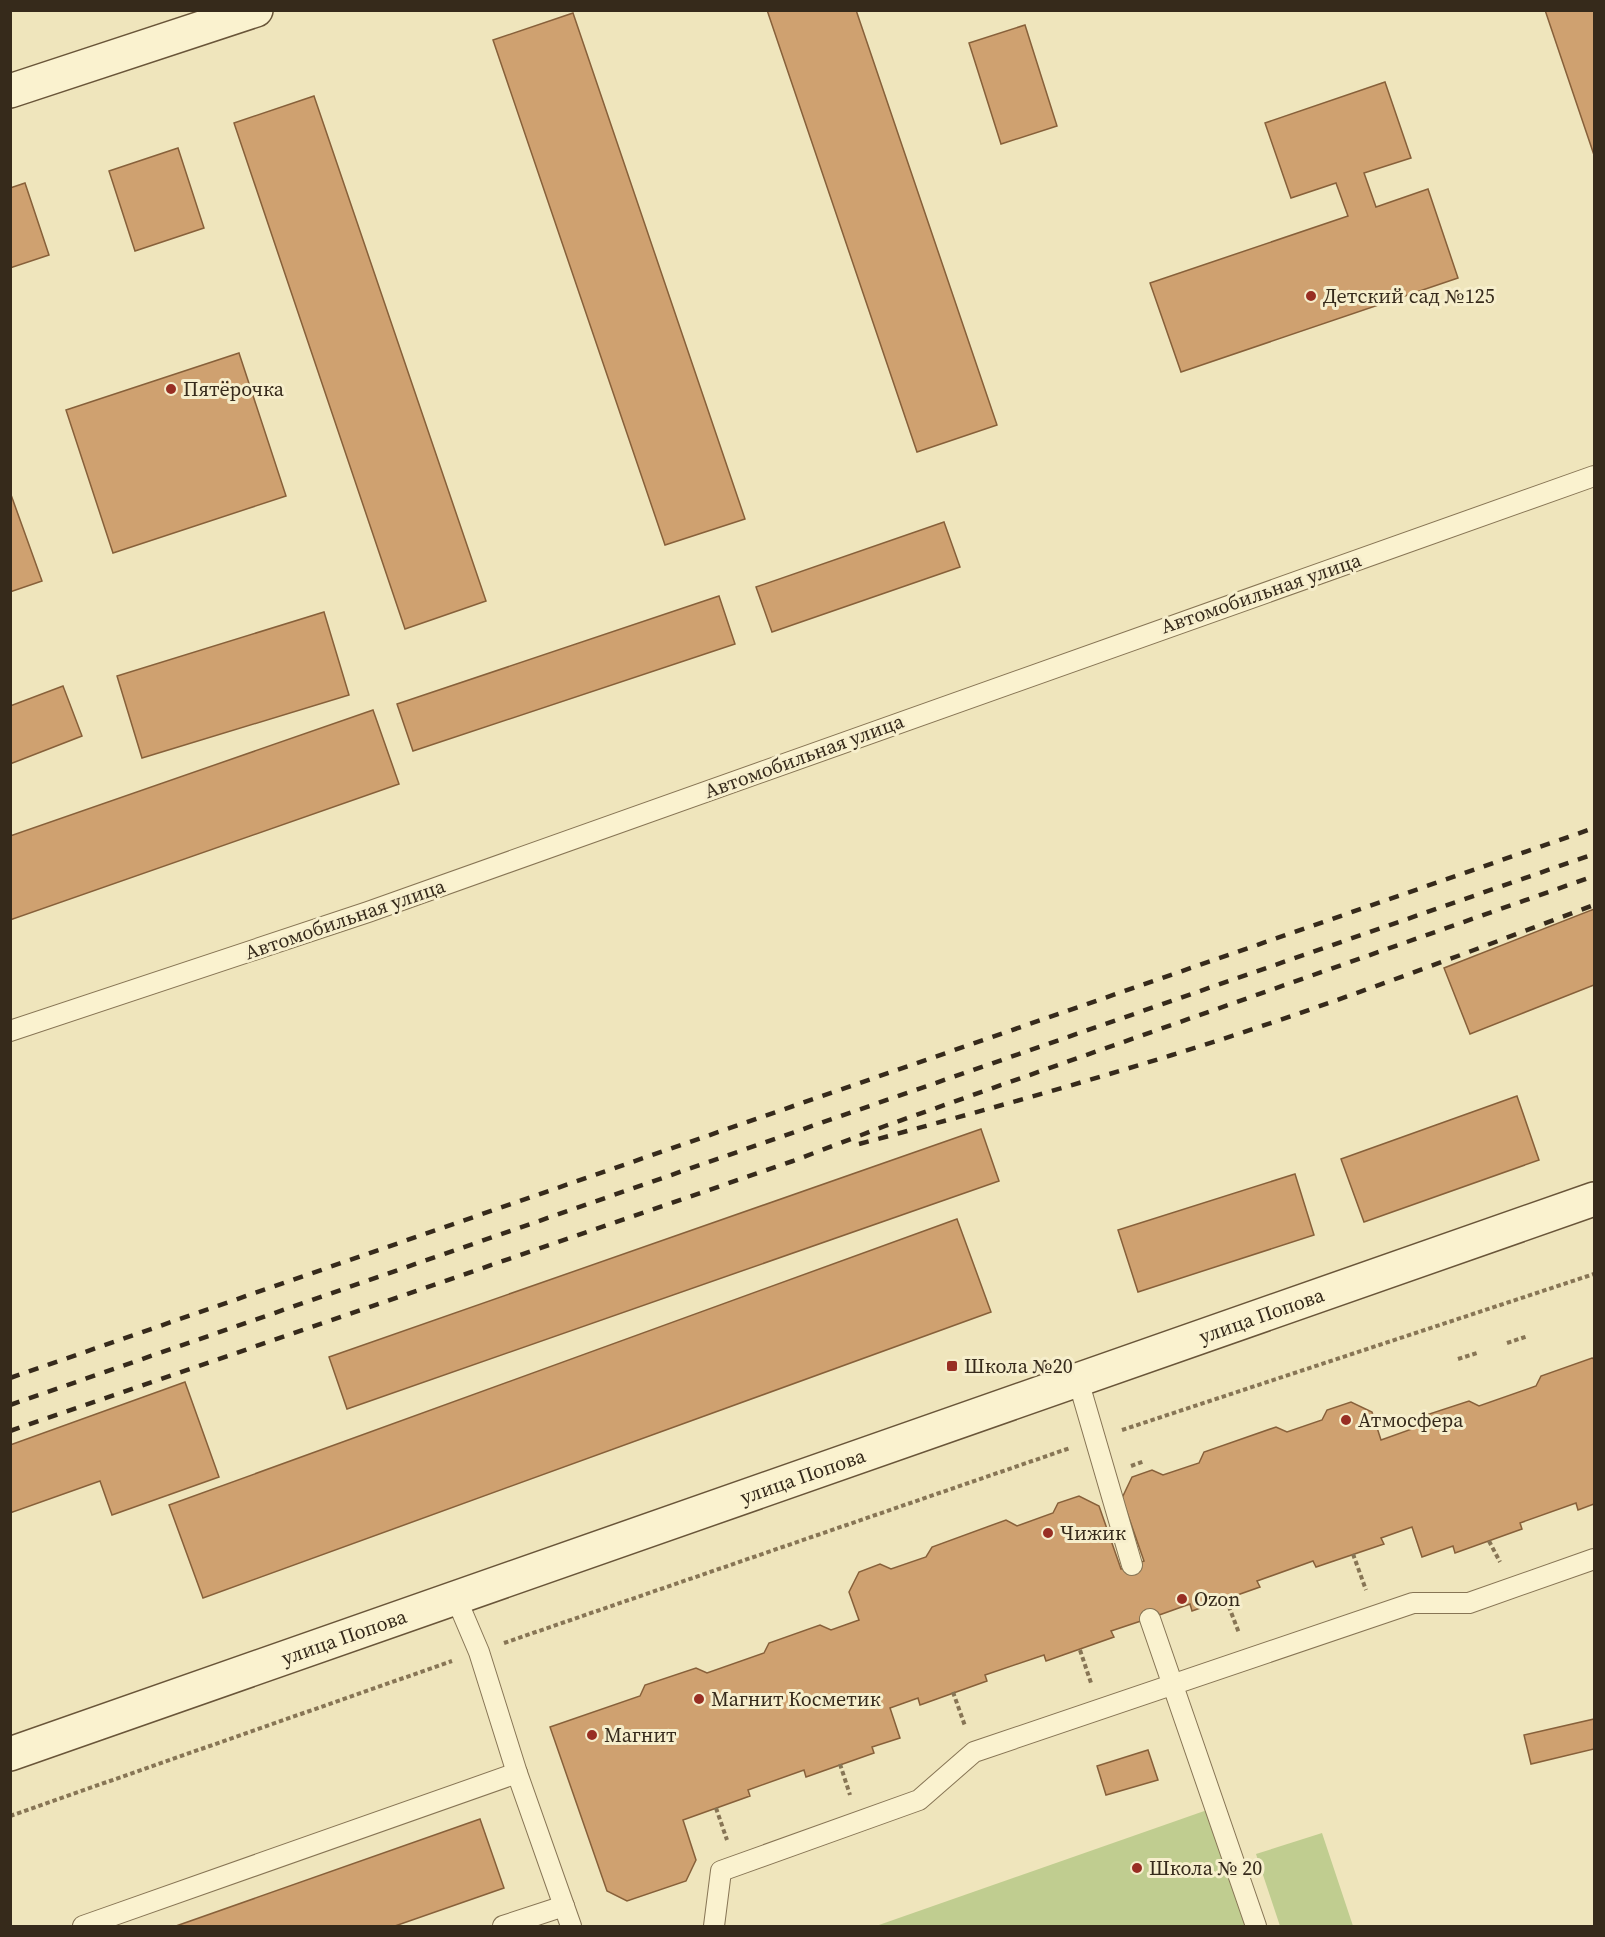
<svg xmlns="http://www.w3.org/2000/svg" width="1605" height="1937" viewBox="0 0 1605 1937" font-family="'Source Serif 4',serif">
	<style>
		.green { fill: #c0cd90 }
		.building { fill: #cfa170; stroke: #87603a; stroke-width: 1.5 }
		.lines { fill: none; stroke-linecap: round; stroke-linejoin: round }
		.lane-casing { stroke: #877555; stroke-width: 22 }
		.secondary-casing { stroke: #695539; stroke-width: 36 }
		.path { stroke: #877555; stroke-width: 4; stroke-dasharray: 4.5 3; stroke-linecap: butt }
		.lane { stroke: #faf2cf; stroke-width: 20 }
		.secondary { stroke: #faf2cf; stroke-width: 33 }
		.rail { stroke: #362a1b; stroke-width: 4.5; stroke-dasharray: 10 10; stroke-linecap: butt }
		.poi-dot { fill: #982e23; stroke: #f6eecc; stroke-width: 2 }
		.labels { text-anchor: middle; stroke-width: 6; stroke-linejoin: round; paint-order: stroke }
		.poi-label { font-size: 20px; fill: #362a1b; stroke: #f6eecc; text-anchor: start }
		.street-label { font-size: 20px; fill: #362a1b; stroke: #f6eecc }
	</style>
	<rect width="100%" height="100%" fill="#efe5bc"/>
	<!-- green -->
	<g class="green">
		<polygon points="1210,1809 1248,1926 876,1926"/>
		<polygon points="1322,1833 1353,1926 1280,1926 1256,1854"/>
	</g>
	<!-- building -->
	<g class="building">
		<polygon points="767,10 856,10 997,425 917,452"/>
		<polygon points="1545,10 1594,10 1594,155"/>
		<polygon points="573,13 745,519 665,545 493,40"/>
		<polygon points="1025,25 1057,126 1001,144 969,43"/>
		<polygon points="1385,82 1411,158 1364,173 1376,207 1428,189 1458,278 1181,372 1150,283 1348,216 1336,183 1291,198 1265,123"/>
		<polygon points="314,96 486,601 405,629 234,123"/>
		<polygon points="178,148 204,228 135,251 109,171"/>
		<polygon points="25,183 49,255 10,268 10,188"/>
		<polygon points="239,353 286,496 113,553 66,410"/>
		<polygon points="10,492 42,581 10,592"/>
		<polygon points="944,522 960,567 772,632 756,587"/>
		<polygon points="719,596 735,644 413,751 397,704"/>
		<polygon points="324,612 349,695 142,758 117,676"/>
		<polygon points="63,686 82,736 10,764 10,706"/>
		<polygon points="373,710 399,784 10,920 10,836"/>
		<polygon points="1594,909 1594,985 1470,1034 1444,968"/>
		<polygon points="1517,1096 1539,1160 1364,1222 1341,1159"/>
		<polygon points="981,1129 999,1181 347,1409 329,1357"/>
		<polygon points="1295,1174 1314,1235 1138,1292 1118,1230"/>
		<polygon points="957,1219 991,1312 203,1598 169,1505"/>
		<polygon points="1592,1358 1594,1359 1594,1504 1578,1510 1576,1503 1520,1523 1522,1529 1455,1553 1453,1546 1422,1557 1412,1527 1381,1538 1384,1544 1316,1567 1313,1561 1257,1581 1260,1587 1192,1611 1190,1604 1162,1614 1111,1631 1114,1637 1046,1661 1044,1655 985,1675 987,1681 920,1705 918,1698 890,1708 900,1738 872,1747 874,1753 806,1777 804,1770 748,1790 750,1796 683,1820 696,1860 686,1881 627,1901 607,1891 550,1727 640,1696 645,1685 696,1668 707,1673 764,1653 769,1643 820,1625 831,1630 859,1620 849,1592 859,1572 880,1564 891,1569 926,1557 932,1547 1006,1520 1017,1526 1053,1513 1058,1503 1079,1496 1099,1506 1121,1569 1144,1561 1122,1498 1132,1477 1152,1470 1163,1475 1199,1463 1204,1452 1276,1427 1287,1432 1322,1420 1327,1410 1351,1402 1372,1412 1381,1440 1412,1429 1417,1418 1469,1401 1479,1406 1536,1386 1541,1376"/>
		<polygon points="185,1382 219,1477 112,1515 100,1481 10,1513 10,1445"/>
		<polygon points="1594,1719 1594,1749 1531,1764 1524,1735"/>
		<polygon points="1148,1750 1158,1780 1106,1795 1097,1766"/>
		<polygon points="480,1819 504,1888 395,1926 176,1926"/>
	</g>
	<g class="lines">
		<!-- lane casing -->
		<g class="lane-casing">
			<g id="lane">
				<polyline points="10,1031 368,912 1594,476"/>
				<polyline points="1078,1380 1132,1565"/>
				<polyline points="456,1598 479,1652 517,1773 571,1926"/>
				<polyline points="1150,1619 1256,1926"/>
				<polyline points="83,1926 517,1773"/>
				<polyline points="503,1926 564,1906"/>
				<polyline points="714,1926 721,1871 919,1800 974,1752 1413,1603 1469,1603 1594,1559"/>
			</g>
		</g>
		<!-- secondary casing -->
		<g class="secondary-casing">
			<g id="secondary">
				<polyline points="10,91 256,10"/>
				<path id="s1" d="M10,1754l1584,-555"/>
			</g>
		</g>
		<!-- path -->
		<g class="path">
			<polyline points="1507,1343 1528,1336"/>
			<polyline points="1458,1359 1477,1353"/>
			<polyline points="1122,1430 1594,1274"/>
			<polyline points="1131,1466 1145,1461"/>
			<polyline points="1489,1541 1500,1562"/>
			<polyline points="1353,1554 1366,1590"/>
			<polyline points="1226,1599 1239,1633"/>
			<polyline points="504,1643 1070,1448"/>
			<polyline points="1080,1650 1091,1683"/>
			<polyline points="953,1692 965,1726"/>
			<polyline points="840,1764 850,1795"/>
			<polyline points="716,1808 727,1840"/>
			<polyline points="10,1816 452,1661"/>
		</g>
		<!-- lane -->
		<use href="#lane" class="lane"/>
		<!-- secondary -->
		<use href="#secondary" class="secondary"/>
		<!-- rail -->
		<g class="rail">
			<path d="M859,1144c105,-28 210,-57 313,-89 143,-44 283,-98 422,-150"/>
			<polyline points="10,1378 1594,828"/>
			<polyline points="10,1405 1594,854"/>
			<polyline points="10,1431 793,1161 885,1126 1594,876"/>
		</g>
	</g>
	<!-- markers -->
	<g class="poi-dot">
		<circle cx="1311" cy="296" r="6"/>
		<circle cx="171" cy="389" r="6"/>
		<rect x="946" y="1360" width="12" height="12" rx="3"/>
		<circle cx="1346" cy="1420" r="6"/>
		<circle cx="1048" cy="1533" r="6"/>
		<circle cx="1182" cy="1599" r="6"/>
		<circle cx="699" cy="1699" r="6"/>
		<circle cx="592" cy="1735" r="6"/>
		<circle cx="1137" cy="1868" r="6"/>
	</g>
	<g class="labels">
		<!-- poi labels -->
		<g class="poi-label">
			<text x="1323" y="303">Детский сад №125</text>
			<text x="183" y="396">Пятёрочка</text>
			<text x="964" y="1373">Школа №20</text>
			<text x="1358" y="1427">Атмосфера</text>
			<text x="1060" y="1540">Чижик</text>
			<text x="1194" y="1606">Ozon</text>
			<text x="711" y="1706">Магнит Косметик</text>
			<text x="604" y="1742">Магнит</text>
			<text x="1149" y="1875">Школа № 20</text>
		</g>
		<!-- street labels -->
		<g class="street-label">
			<text transform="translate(1261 593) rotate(-19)" y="7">Автомобильная улица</text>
			<text transform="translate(804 756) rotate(-20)" y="7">Автомобильная улица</text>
			<text transform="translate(345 919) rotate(-19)" y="7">Автомобильная улица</text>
			<text dy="7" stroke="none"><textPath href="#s1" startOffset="1326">улица Попова</textPath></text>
			<text dy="7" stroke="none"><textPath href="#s1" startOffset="840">улица Попова</textPath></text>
			<text dy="7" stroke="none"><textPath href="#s1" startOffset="354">улица Попова</textPath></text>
		</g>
	</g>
	<!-- border -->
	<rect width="1605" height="1937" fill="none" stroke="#362a1b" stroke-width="24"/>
</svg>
